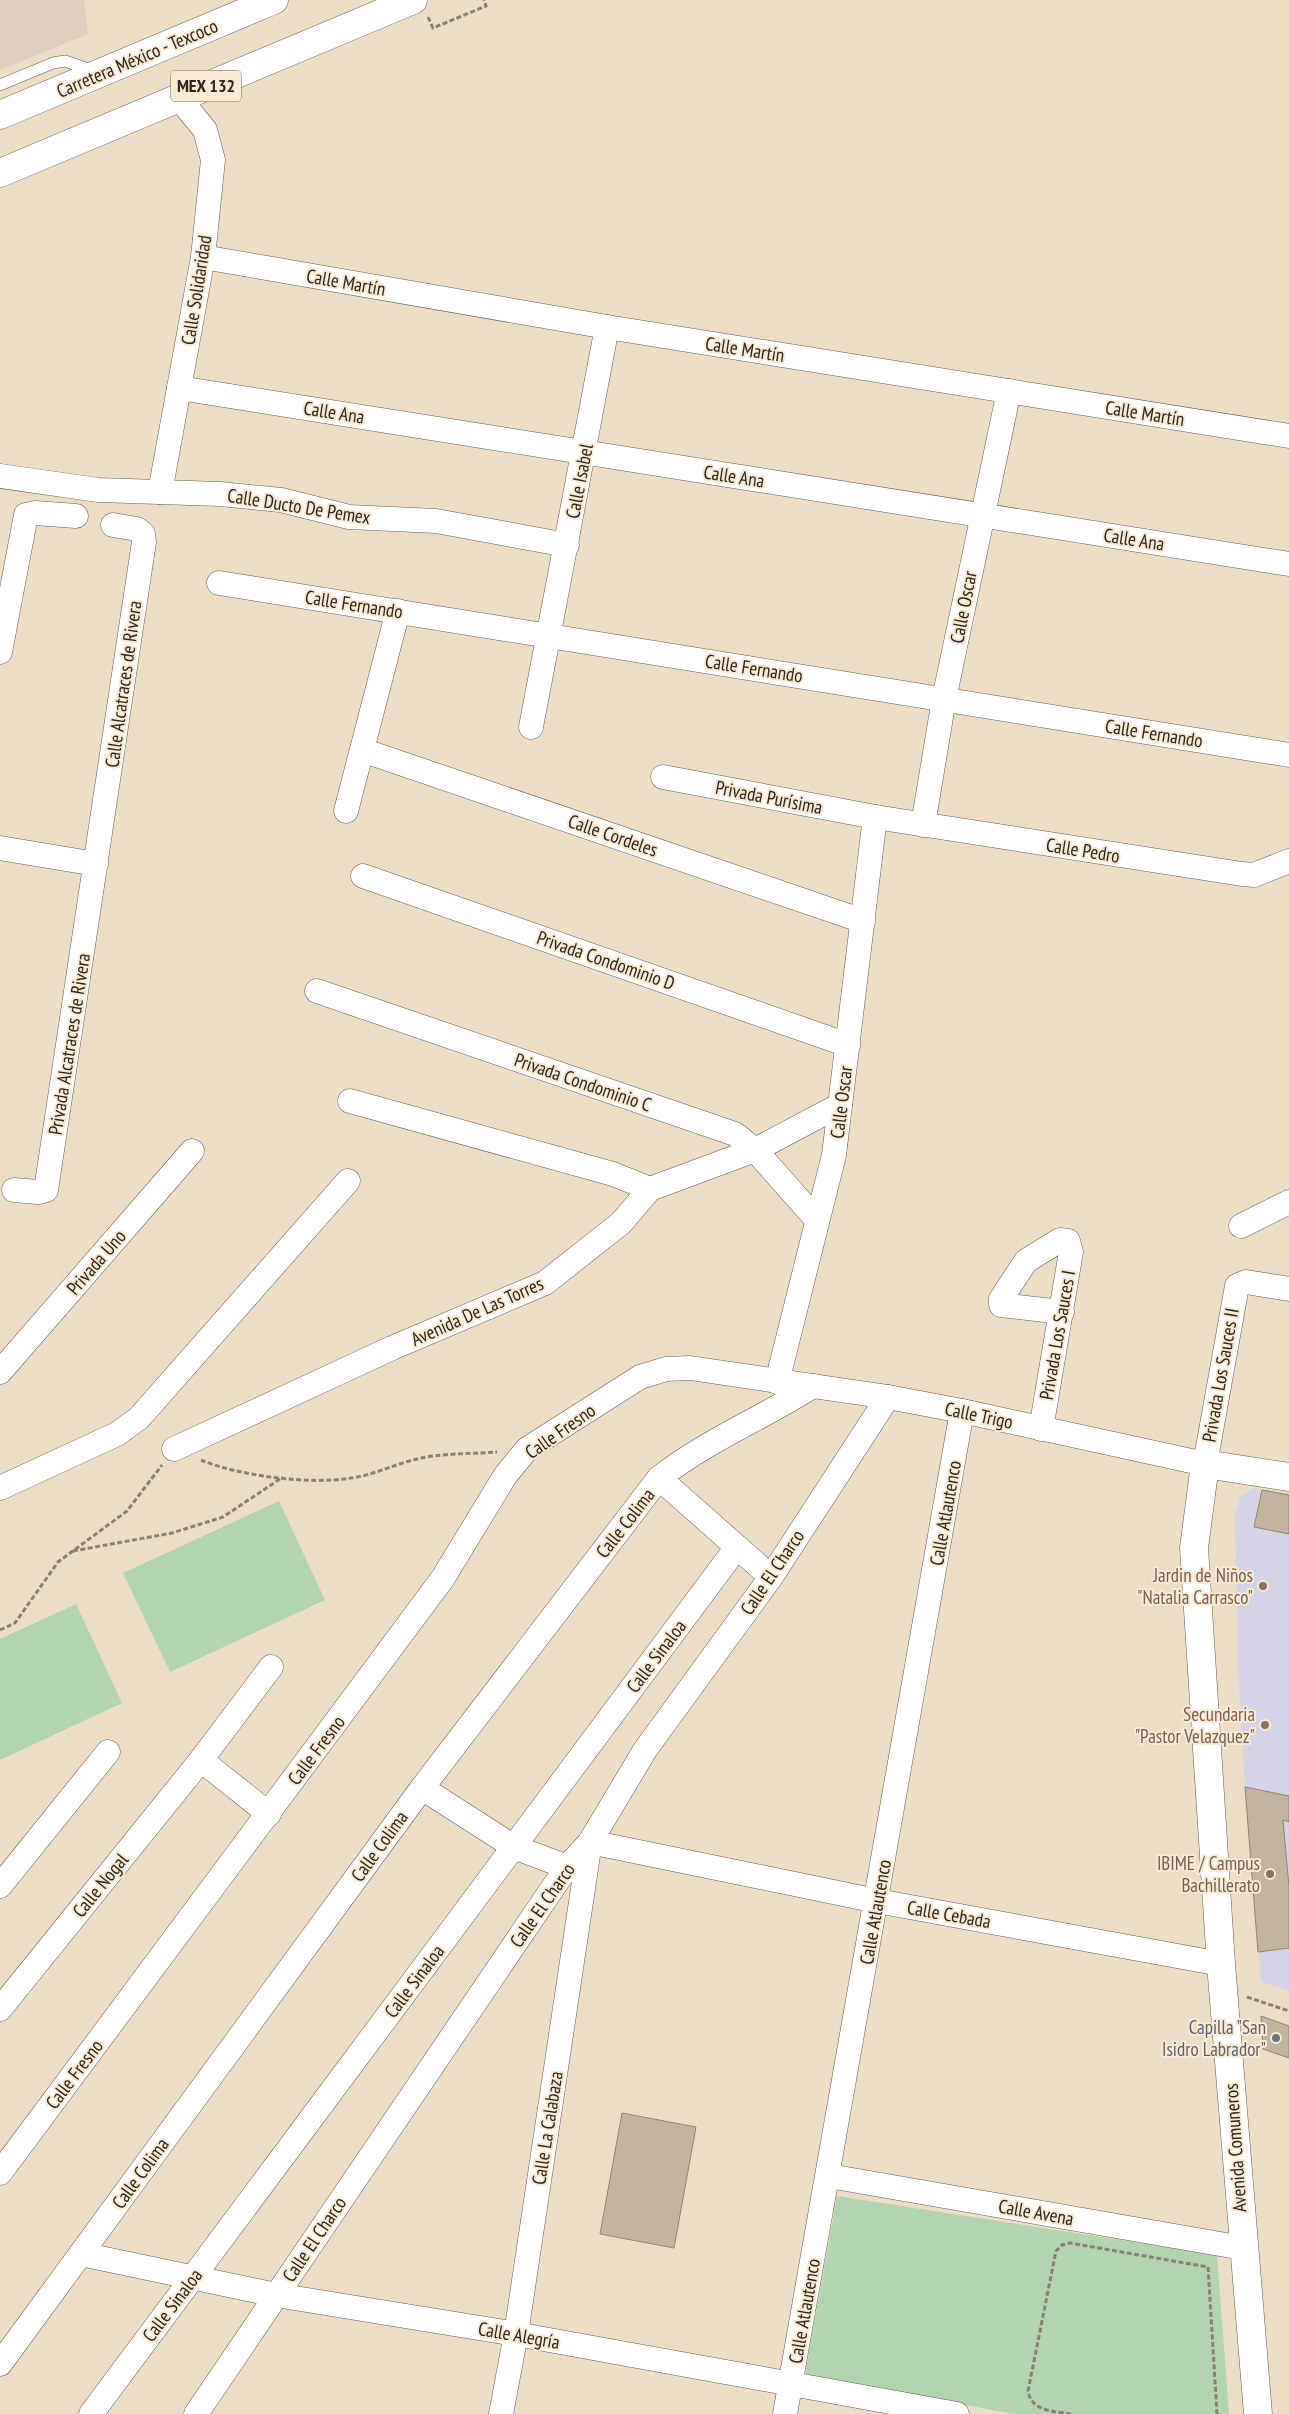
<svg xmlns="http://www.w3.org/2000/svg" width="1289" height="2414" viewBox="0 0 1289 2414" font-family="'PT Sans Narrow',sans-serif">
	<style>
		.commercial { fill: #dfcfbe }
		.education { fill: #d5d3e8 }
		.green { fill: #b3d4b0 }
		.building { fill: #c2b49e; stroke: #91846f }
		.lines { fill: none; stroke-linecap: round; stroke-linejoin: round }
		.service-casing { stroke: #685b48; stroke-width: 12 }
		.minor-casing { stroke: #685b48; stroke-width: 25 }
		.tertiary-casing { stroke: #685b48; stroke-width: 29 }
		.secondary-casing { stroke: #685b48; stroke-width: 29 }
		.trunk-casing { stroke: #685b48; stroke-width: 29 }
		.path { stroke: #8a8071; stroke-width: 3; stroke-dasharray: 5 2.5; stroke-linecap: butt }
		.service { stroke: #fff; stroke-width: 11 }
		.minor { stroke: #fff; stroke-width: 24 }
		.tertiary { stroke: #fff; stroke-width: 28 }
		.secondary { stroke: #fff; stroke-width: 28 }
		.trunk { stroke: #fff; stroke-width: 28 }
		.education-dot { fill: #8d6e63; stroke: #f9ead3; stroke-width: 2 }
		.worship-dot { fill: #6b7280; stroke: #f9ead3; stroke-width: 2 }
		.labels { text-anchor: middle; stroke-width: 4; stroke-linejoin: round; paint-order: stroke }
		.shield { fill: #f9ead3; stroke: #696054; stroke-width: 1 }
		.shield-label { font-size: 18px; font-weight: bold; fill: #2b251d }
		.street-label { font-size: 19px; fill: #2b251d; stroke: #f9ead3 }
		.education-label { font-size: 19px; fill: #785e54; stroke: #f9ead3; text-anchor: end }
		.worship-label { font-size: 19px; fill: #5b616d; stroke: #f9ead3; text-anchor: end }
	</style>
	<rect width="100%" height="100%" fill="#ecddc7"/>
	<!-- commercial -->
	<polygon class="commercial" points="0,0 84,0 88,34 0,70"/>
	<!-- education -->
	<polygon class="education" points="1254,1488 1289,1495 1289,1991 1261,1981 1245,1787 1238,1664 1235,1513 1241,1496"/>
	<!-- green -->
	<g class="green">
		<polygon points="279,1501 325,1600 170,1672 123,1573"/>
		<polygon points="76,1604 122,1703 0,1760 0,1639"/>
		<polygon points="837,2196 1217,2255 1229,2414 1014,2414 805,2375"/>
	</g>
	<!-- building -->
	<g class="building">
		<polygon points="1262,1490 1289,1495 1289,1534 1254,1527"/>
		<polygon points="1245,1787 1289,1796 1289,1822 1283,1820 1289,1887 1289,1948 1258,1952"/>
		<polygon points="1261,2016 1289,2026 1289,2058 1263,2049"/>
		<polygon points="622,2113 696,2127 674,2248 600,2234"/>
	</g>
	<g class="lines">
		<!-- service casing -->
		<g class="service-casing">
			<polyline id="service" points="0,85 53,63 65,61 94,71"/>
		</g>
		<!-- minor casing -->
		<g class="minor-casing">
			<g id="minor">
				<polyline points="203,257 607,327 1289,436"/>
				<polyline points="179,388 1289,564"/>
				<polyline points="0,476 98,490 220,494 281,500 349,517 436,521 567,545"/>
				<polyline points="160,492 203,257 213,160 205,130 179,98"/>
				<polyline points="219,583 1289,755"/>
				<polyline points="0,652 26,515 35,513 76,516"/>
				<polyline points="531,727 607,327"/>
				<polyline points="362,750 863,921"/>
				<polyline points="663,777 875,817 1242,874 1254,875 1289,861"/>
				<polyline points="346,811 398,611"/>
				<polyline points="923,825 944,699 1009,391"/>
				<polyline points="0,848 96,864"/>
				<polyline points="363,876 848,1045"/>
				<polyline points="317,991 735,1134 755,1150 817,1220"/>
				<polyline points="350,1101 613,1174 650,1189"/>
				<polyline points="14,1190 38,1192 46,1190 144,542 143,534 137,529 113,525"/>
				<polyline points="1241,1226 1289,1202"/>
				<polyline points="0,1372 192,1151"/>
				<polyline points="777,1382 834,1155 875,817"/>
				<polyline points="1041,1429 1071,1252 1068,1241 1060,1240 1026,1261 1001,1299 1001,1305 1062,1312"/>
				<polyline points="174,1449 392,1348 545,1283 621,1223 650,1189 755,1150 840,1105"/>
				<polyline points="659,1478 771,1577"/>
				<polyline points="0,1488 117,1434 139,1418 348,1181"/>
				<polyline points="201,1760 269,1814"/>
				<polyline points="422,1788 514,1847 567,1867"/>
				<polyline points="0,1886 108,1752"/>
				<polyline points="0,2009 201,1760 271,1667"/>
				<polyline points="0,2173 443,1578 505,1476 527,1449 640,1377 666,1369 690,1368 888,1397 962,1411 1205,1464 1237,1286 1246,1282 1289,1289"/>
				<polyline points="829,2176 1243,2248"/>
				<polyline points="81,2254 276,2295 516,2334 957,2414"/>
				<path d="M0,2364l422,-576 237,-310c47,-37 104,-60 154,-92"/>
				<polyline points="91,2414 737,1547"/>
				<polyline points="196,2414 567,1867 590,1842 645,1750 771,1577 888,1397"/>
				<polyline points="501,2414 516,2334 590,1842 877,1901 1221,1964"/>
				<polyline points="785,2414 962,1411"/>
			</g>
		</g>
		<!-- tertiary casing -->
		<g class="tertiary-casing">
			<polyline id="tertiary" points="1205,1464 1289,1477"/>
		</g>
		<!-- secondary casing -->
		<g class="secondary-casing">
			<polyline id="secondary" points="1205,1464 1194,1548 1221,1964 1258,2414"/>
		</g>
		<!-- trunk casing -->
		<g class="trunk-casing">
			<g id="trunk">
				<polyline points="0,115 274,0"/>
				<polyline points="0,173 413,0"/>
			</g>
		</g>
		<!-- path -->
		<g class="path">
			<polyline points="428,17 433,28 486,6 484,0"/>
			<path d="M201,1460c38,16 110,25 150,18 23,-3 44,-14 66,-19 25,-6 54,-5 80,-7"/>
			<polyline points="73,1551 172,1533 223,1517 283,1477"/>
			<polyline points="0,1630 15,1623 58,1562 127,1511 162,1465"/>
			<polyline points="1247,1997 1289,2011"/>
			<path d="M1071,2414c-18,-3 -39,-2 -43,-23l28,-140 6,-6 8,-2 138,24 9,147"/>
		</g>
		<!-- service -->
		<use href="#service" class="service"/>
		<!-- minor -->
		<use href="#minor" class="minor"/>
		<!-- tertiary -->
		<use href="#tertiary" class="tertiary"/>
		<!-- secondary -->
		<use href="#secondary" class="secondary"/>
		<!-- trunk -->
		<use href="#trunk" class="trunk"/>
	</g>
	<!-- markers -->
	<g class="education-dot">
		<circle cx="1263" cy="1586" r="5"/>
		<circle cx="1265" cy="1725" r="5"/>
		<circle cx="1270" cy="1874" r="5"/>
	</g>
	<circle class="worship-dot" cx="1276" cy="2038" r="5"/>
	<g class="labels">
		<!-- shield labels -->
		<rect class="shield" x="171" y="70.5" width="70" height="31" rx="4"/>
		<g class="shield-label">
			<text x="206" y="92">MEX 132</text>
		</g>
		<!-- street labels -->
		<g class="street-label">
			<text transform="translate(137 58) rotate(-23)" y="7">Carretera México - Texcoco</text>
			<text transform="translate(346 282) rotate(10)" y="7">Calle Martín</text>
			<text transform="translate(196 290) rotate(-81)" y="7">Calle Solidaridad</text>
			<text transform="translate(745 349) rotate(9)" y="7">Calle Martín</text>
			<text transform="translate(334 412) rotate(9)" y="7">Calle Ana</text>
			<text transform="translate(1145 413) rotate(9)" y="7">Calle Martín</text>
			<text transform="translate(734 476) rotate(9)" y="7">Calle Ana</text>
			<text transform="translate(579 481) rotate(-79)" y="7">Calle Isabel</text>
			<text transform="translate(299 506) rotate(9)" y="7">Calle Ducto De Pemex</text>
			<text transform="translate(1134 539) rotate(9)" y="7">Calle Ana</text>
			<text transform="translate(354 604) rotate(9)" y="7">Calle Fernando</text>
			<text transform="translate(963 607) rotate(-79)" y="7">Calle Oscar</text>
			<text transform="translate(754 668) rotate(9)" y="7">Calle Fernando</text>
			<text transform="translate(123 684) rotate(-82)" y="7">Calle Alcatraces de Rivera</text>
			<text transform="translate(1154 733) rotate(9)" y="7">Calle Fernando</text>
			<text transform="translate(769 797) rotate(11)" y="7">Privada Purísima</text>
			<text transform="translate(613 835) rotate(19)" y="7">Calle Cordeles</text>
			<text transform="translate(1083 850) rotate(9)" y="7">Calle Pedro</text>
			<text transform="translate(606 960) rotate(19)" y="7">Privada Condominio D</text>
			<text transform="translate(69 1044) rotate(-81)" y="7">Privada Alcatraces de Rivera</text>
			<text transform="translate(583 1082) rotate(19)" y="7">Privada Condominio C</text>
			<text transform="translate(841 1102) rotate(-83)" y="7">Calle Oscar</text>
			<text transform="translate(96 1262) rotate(-49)" y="7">Privada Uno</text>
			<text transform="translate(477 1311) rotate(-24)" y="7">Avenida De Las Torres</text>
			<text transform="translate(1057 1335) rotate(-80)" y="7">Privada Los Sauces I</text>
			<text transform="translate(1220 1375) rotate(-80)" y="7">Privada Los Sauces II</text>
			<text transform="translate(979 1415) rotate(12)" y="7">Calle Trigo</text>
			<text transform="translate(560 1431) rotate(-35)" y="7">Calle Fresno</text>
			<text transform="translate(945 1513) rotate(-80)" y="7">Calle Atlautenco</text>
			<text transform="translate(625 1523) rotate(-52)" y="7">Calle Colima</text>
			<text transform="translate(772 1572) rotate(-56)" y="7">Calle El Charco</text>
			<text transform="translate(656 1656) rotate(-53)" y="7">Calle Sinaloa</text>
			<text transform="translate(316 1750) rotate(-53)" y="7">Calle Fresno</text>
			<text transform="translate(379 1846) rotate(-54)" y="7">Calle Colima</text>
			<text transform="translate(100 1885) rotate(-51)" y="7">Calle Nogal</text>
			<text transform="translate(542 1905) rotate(-55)" y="7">Calle El Charco</text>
			<text transform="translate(875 1912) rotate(-80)" y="7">Calle Atlautenco</text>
			<text transform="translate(949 1914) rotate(10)" y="7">Calle Cebada</text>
			<text transform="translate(414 1981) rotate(-53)" y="7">Calle Sinaloa</text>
			<text transform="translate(74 2074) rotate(-53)" y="7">Calle Fresno</text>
			<text transform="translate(547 2128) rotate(-81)" y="7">Calle La Calabaza</text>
			<text transform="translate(1235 2148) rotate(-94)" y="7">Avenida Comuneros</text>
			<text transform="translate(140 2173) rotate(-54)" y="7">Calle Colima</text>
			<text transform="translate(1036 2212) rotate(10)" y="7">Calle Avena</text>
			<text transform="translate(314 2239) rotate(-56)" y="7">Calle El Charco</text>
			<text transform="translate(172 2305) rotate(-53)" y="7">Calle Sinaloa</text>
			<text transform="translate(804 2311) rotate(-80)" y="7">Calle Atlautenco</text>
			<text transform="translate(519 2335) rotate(10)" y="7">Calle Alegría</text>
		</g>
		<!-- education labels -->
		<g class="education-label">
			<text x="1253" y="1582">Jardin de Niños<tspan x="1253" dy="22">"Natalia Carrasco"</tspan></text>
			<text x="1255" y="1721">Secundaria<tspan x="1255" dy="22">"Pastor Velazquez"</tspan></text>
			<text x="1260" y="1870">IBIME / Campus<tspan x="1260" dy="22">Bachillerato</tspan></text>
		</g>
		<!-- worship labels -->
		<g class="worship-label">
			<text x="1266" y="2034">Capilla "San<tspan x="1266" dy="22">Isidro Labrador"</tspan></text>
		</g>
	</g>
</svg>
